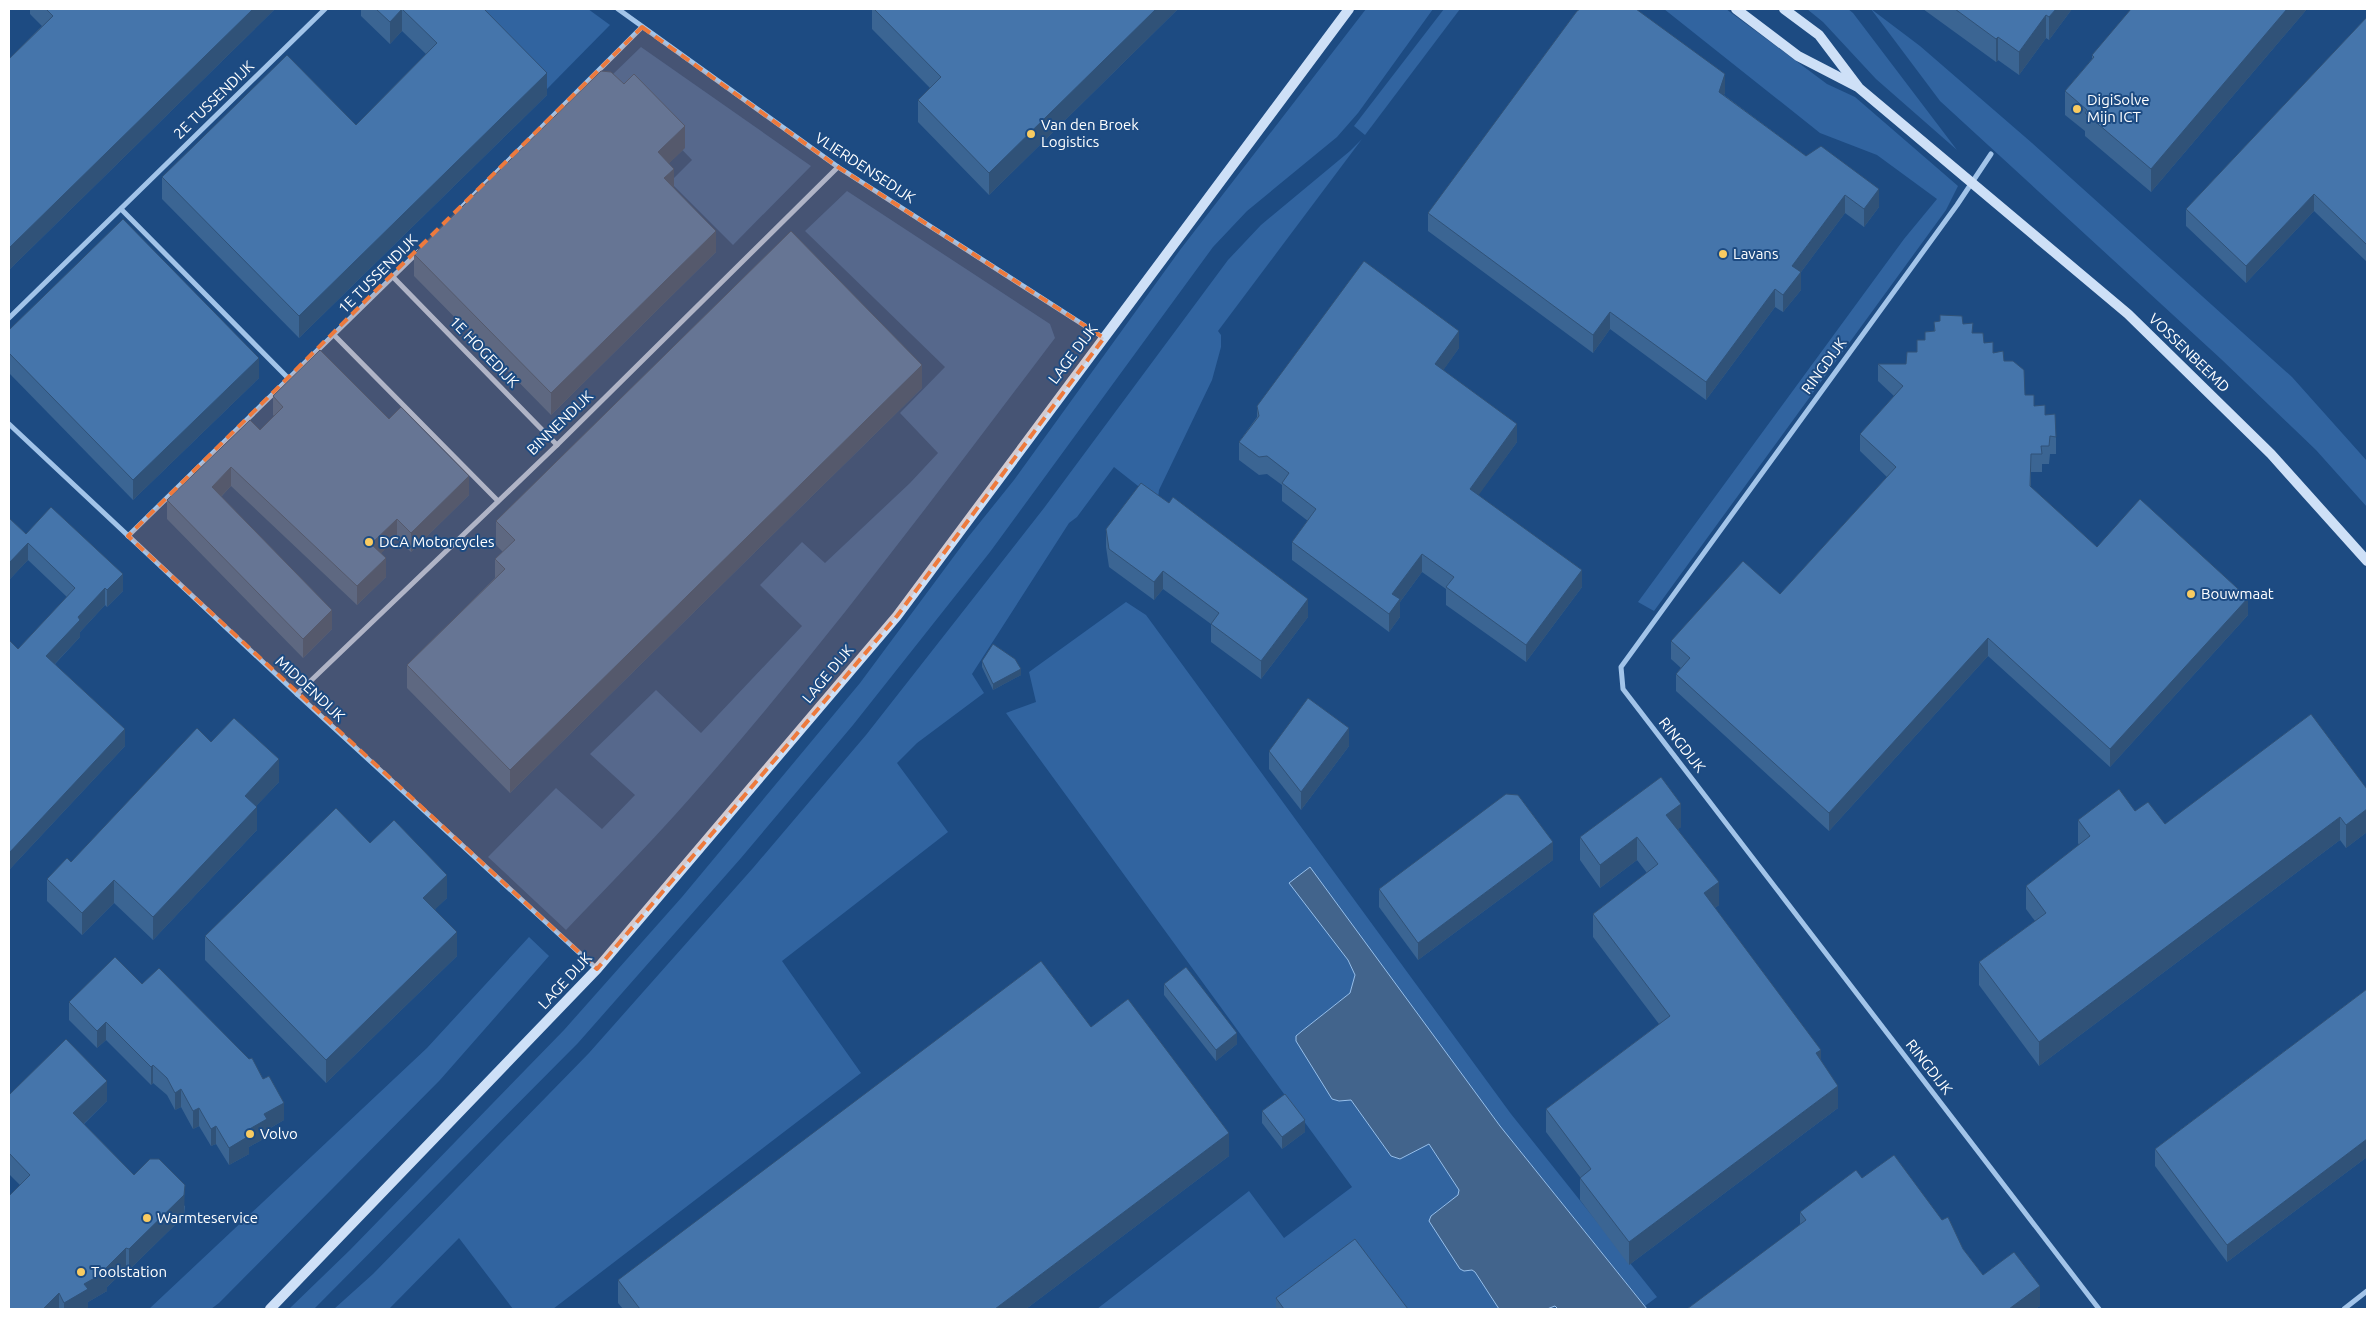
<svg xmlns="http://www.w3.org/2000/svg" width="2376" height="1318" viewBox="0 0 2376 1318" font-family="Ubuntu,sans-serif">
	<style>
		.green { fill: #3164a0 }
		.water { fill: #42648c; stroke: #96bfeb }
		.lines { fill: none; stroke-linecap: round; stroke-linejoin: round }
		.street { stroke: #a2c4e9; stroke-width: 5 }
		.secondary { stroke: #cee0f7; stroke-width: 10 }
		.wall { fill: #3b6593 }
		.shaded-wall { fill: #305278 }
		.building { fill: #4575ab; stroke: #305278 }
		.marked { fill: #ed7a3d; fill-opacity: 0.2; stroke: #ed7a3d; stroke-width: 4; stroke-dasharray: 10 6; stroke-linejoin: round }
		.poi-dot { fill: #f9cb61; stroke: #1d4b82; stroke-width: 2 }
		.labels { text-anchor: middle; stroke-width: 4; stroke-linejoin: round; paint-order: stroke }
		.street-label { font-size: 15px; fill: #fff; stroke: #1d4b82 }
		.poi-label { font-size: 15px; fill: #fff; stroke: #1d4b82; text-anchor: start }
	</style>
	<rect width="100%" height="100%" fill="#1d4b82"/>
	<!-- green -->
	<g class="green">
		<polygon points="464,9 588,9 610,25 545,91"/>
		<polygon points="1366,9 1433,9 1358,113 1337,137 1247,211 1213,247 990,552 853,725 741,858 578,1043 314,1309 289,1309 350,1250 564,1030 682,897 860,683 969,536 1014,480 1180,250"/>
		<polygon points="1444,9 1460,9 1365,135 1354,126"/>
		<polygon points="1664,9 1726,9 1827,84 1855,97 1958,186 1946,210 1654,611 1638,602 1904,239 1937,199 1877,155 1820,133"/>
		<polygon points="1807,9 1848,9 1853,13 1957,150 1876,79 1823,22"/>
		<polygon points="1871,9 1920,46 2032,143 2292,377 2367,461 2367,507 2316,450 2221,359 1940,101"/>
		<polygon points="641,47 811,166 733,245 670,182 692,160 611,76"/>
		<polygon points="1362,139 1218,331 1221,335 1221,347 1212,380 1159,490 1158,498 1152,497 1114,467 1077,517 1069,523 972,674 984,693 917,743 897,763 948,832 782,961 861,1073 553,1309 513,1309 459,1238 389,1309 334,1309 373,1274 589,1053 753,868 866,735 1044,508 1228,260 1261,225 1350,151"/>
		<path d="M847,191l203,133 5,14c-114,150 -226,301 -350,443 -44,51 -92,100 -139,149l-78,-73 68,-69 46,41 33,-34 -45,-41 66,-64 45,43 101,-107 -42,-41 42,-43 23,21 85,-80 28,-30 -38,-40 45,-46 -140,-136z"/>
		<polygon points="1126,602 1146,615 1511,1114 1657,1297 1645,1306 1500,1126 1400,991 1290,883 1348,960 1355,975 1350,993 1296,1036 1332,1099 1339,1101 1351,1100 1391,1156 1400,1159 1429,1144 1459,1190 1458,1195 1431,1216 1464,1271 1472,1270 1475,1272 1499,1309 1097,1309 1249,1191 1284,1238 1352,1187 1006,713 1036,702 1029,672"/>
		<polygon points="529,937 549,956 440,1080 219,1303 211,1309 149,1309 427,1048"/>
	</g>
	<!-- water -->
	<polygon class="water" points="1310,867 1500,1126 1647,1309 1558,1309 1555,1306 1547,1309 1499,1309 1475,1272 1472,1270 1464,1271 1460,1269 1429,1221 1431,1216 1458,1195 1459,1190 1429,1144 1400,1159 1391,1156 1351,1100 1339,1101 1332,1099 1296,1041 1296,1036 1302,1031 1350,993 1355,975 1348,960 1289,883"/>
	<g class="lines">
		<!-- street -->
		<g class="street">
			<polyline points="618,9 838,167 1104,338"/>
			<polyline points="1991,154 1957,205 1621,667 1623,689 2099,1309"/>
			<polyline points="462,207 642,27"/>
			<polyline points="121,209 289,379"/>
			<polyline points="393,277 557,445"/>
			<polyline points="9,318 325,9"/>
			<polyline points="334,335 498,501"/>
			<polyline points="9,424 297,694 597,969"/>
			<polyline points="128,536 418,252"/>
			<polyline points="297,694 557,445 838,167"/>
			<polyline points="2344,1309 2367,1291"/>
		</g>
		<!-- secondary -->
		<g class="secondary">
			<polyline points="1736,9 1798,56 1856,86"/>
			<polyline points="1784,9 1819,35 1859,88 2128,314 2271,454 2367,561"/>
			<polyline points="270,1309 597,969 897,616 1349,9"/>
		</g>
	</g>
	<!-- wall -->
	<g class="wall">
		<polygon points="30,9 275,9 9,270 9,59 42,26 30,14"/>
		<polygon points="361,9 484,9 547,95 299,338 162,199 162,177 356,125 426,54 402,31 390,44 361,16"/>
		<polygon points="872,9 1178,9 989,195 918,122 918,100 930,88 872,29"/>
		<polygon points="1923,9 2072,9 2049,40 2046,38 2019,75 1998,60 1996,62"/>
		<polygon points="2307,9 2151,192 2085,136 2085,131 2065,115 2065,91 2092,59 2092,55"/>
		<polygon points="2367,17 2367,262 2314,211 2246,283 2186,226 2186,209"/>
		<polygon points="1725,92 1724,95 1806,156 1879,207 1864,227 1845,213 1801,272 1801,290 1783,312 1775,307 1706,400 1610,329 1593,353 1428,231 1428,213"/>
		<polygon points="685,148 668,164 674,188 716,252 551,415 414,276 414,254"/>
		<polygon points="1934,322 1963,324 1993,352 2004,361 2025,395 2034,406 2045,415 2056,437 2056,454 2050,454 2049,464 2042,464 2042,472 2031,472 2031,487 2097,547 2248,615 2110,767 1988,656 1829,831 1676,691 1676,674 1681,668 1671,659 1671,641 1780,594 1887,477 1860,451 1860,434 1894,396 1878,381 1878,364 1906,364 1917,352 1925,340 1925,332 1934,331"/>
		<polygon points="9,330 259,378 133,500 9,373"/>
		<polygon points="1459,348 1443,370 1517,442 1478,495 1582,587 1526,662 1446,605 1446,589 1422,572 1400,602 1400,617 1389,632 1292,560 1292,542 1308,521 1282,501 1282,485 1267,474 1259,475 1239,460 1239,442 1257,417 1257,406"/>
		<polygon points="922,388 510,793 407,688 407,665 495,578 495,559 503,552 496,545 496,521"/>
		<polygon points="273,396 389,419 469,495 411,552 397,538 381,553 386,577 357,605 231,486 221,497 332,629 303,658 167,519 167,500 260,430 274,416 273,415"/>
		<polygon points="9,518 26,534 123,591 107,607 105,605 80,632 80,637 55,664 125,746 9,870 9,640 18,649 67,597 28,560 9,580"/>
		<polygon points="1106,529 1308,617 1261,679 1211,642 1211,624 1163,589 1154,600 1109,567 1106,547"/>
		<polygon points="982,661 1021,675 993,690 982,667"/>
		<polygon points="211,742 279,782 256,806 257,830 153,940 114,903 82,935 47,901 47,879 71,862"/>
		<polygon points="1349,746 1301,810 1269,769 1269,751"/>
		<polygon points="2367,789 2367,832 2346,848 2340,840 2039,1066 1979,985 1979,962 2035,921 2026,909 2026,886 2079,845 2078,843 2078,820 2135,811 2165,824"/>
		<polygon points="1681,827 1678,829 1719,905 1715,908 1821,1060 1838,1108 1629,1265 1580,1200 1580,1177 1546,1132 1546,1109 1659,1024 1593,937 1593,914 1647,873 1637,860 1600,888 1580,860 1580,837"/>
		<polygon points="370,843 447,898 435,909 457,956 326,1083 205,960 205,936"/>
		<polygon points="1553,860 1418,960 1379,907 1379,889"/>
		<polygon points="142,984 284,1120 267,1130 267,1137 249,1147 249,1154 229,1165 216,1144 211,1146 199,1126 193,1129 181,1107 175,1110 167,1095 153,1083 151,1085 106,1040 97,1048 69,1020 69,1002"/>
		<polygon points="1164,984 1237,1044 1216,1061 1164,995"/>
		<polygon points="2367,989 2367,1157 2227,1262 2155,1166 2155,1149"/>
		<polygon points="1091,1027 1229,1156 1026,1309 623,1309 618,1303 618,1280"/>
		<polygon points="9,1095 107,1101 84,1124 134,1175 185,1206 184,1216 129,1270 126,1269 107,1287 107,1291 88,1302 88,1309 9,1309 20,1185 9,1174"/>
		<polygon points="1262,1111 1305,1132 1282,1149 1262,1123"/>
		<polygon points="1862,1178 1963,1249 1983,1275 2040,1306 2035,1309 1687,1309 1800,1225 1800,1212"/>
		<polygon points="1276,1298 1408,1309 1276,1309"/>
	</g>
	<!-- shaded-wall -->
	<g class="shaded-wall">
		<polygon points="253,9 275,9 9,270 9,248"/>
		<polygon points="402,9 402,31 390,44 390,22"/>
		<polygon points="1156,9 1178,9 989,195 989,173"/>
		<polygon points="2056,9 2072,9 2049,40 2049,17"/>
		<polygon points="2287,9 2307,9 2151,192 2151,169"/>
		<polygon points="2046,15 2046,38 2019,75 2019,52"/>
		<polygon points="1998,37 1998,60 1996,62 1996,39"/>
		<polygon points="547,73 547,95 299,338 299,316"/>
		<polygon points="1725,74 1725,92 1719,110 1719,92"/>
		<polygon points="685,126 685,148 658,174 658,152"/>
		<polygon points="674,169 674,191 664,178"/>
		<polygon points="1879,189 1879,207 1864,227 1864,209"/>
		<polygon points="2314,194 2314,211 2246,283 2246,266"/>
		<polygon points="1845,195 1845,213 1801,272 1801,290 1783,312 1783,295 1792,266"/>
		<polygon points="716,231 716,252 551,415 551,393"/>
		<polygon points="1775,289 1775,307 1706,400 1706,382"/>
		<polygon points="1610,312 1610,329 1593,353 1593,335"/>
		<polygon points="1459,331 1459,348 1435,382 1435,364"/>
		<polygon points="259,358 259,378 133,500 133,480"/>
		<polygon points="922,365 922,388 510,793 510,770"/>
		<polygon points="1517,424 1517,442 1470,507 1470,489"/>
		<polygon points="231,467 231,486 212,506 212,487"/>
		<polygon points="469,476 469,495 411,552 411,533"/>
		<polygon points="397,519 397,538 371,563 371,544"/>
		<polygon points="28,543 28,560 9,580 9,563"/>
		<polygon points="1422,554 1422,572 1400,602 1400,617 1389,632 1389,614 1392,594"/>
		<polygon points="386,558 386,577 357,605 357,586"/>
		<polygon points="1582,570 1582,587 1526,662 1526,645"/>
		<polygon points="1163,571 1163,589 1154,600 1154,582"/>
		<polygon points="123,574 123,591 107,607 107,590"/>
		<polygon points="105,588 105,605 80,632 80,637 46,673 46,656 78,617"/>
		<polygon points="2248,598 2248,615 2110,767 2110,749"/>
		<polygon points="1308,599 1308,617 1261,679 1261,661"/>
		<polygon points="332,610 332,629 303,658 303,639"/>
		<polygon points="1988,638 1988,656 1829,831 1829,813"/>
		<polygon points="1021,669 1021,675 993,690 993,684"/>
		<polygon points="1349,728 1349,746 1301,810 1301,792"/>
		<polygon points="125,729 125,746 9,870 9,853"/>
		<polygon points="279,759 279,782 245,818 245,796"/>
		<polygon points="1681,804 1681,827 1666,838 1666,815"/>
		<polygon points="257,807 257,830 153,940 153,917"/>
		<polygon points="2367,809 2367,832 2346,848 2346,825"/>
		<polygon points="2340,817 2340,840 2039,1066 2039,1042"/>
		<polygon points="1637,837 1637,860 1600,888 1600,865"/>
		<polygon points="1553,842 1553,860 1418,960 1418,943"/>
		<polygon points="447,875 447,898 423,921 423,898"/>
		<polygon points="114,880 114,903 82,935 82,913"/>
		<polygon points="1719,882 1719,905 1704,916 1704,893"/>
		<polygon points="457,932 457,956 326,1083 326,1060"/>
		<polygon points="106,1022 106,1040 97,1048 97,1031"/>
		<polygon points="1237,1033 1237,1044 1216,1061 1216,1050"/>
		<polygon points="1821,1050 1821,1073 1816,1053"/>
		<polygon points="153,1065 153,1083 151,1085 151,1067"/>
		<polygon points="107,1081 107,1101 73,1134 73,1113"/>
		<polygon points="1838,1086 1838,1108 1629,1265 1629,1242"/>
		<polygon points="181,1089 181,1107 175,1110 175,1093"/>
		<polygon points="284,1103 284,1120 267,1130 267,1137 249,1147 249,1154 229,1165 229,1148 264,1114"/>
		<polygon points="199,1108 199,1126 193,1129 193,1111"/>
		<polygon points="1305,1120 1305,1132 1282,1149 1282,1137"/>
		<polygon points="216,1126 216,1144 211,1146 211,1129"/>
		<polygon points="1229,1133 1229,1156 1026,1309 995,1309"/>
		<polygon points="2367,1139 2367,1157 2227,1262 2227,1245"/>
		<polygon points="185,1185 184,1216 129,1270 129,1249"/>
		<polygon points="126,1248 126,1269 107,1287 107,1291 88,1302 88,1309 64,1309 64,1303 84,1284 106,1268"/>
		<polygon points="2040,1286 2040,1306 2035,1309 2009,1309"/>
		<polygon points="59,1293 59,1309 43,1309"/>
	</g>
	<!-- building -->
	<g class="building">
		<polygon points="46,9 253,9 9,248 9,59 53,16"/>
		<polygon points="376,9 484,9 547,73 299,316 162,177 287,55 356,125 437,43 402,9 390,22"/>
		<polygon points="874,9 1156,9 989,173 918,100 941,77"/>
		<polygon points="1580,9 1636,9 1725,74 1719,92 1806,156 1821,146 1879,189 1864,209 1845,195 1792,266 1801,272 1783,295 1775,289 1706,382 1610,312 1593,335 1428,213 1577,11"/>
		<polygon points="1955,9 2056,9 2049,17 2046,15 2019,52 1998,37 1996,39"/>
		<polygon points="2131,9 2287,9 2151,169 2085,113 2087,110 2065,91 2094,57 2092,55"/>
		<polygon points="2367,17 2367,245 2314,194 2246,266 2186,209"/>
		<polygon points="601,71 611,72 624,84 634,74 685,126 658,152 674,169 664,178 716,231 551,393 414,254"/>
		<polygon points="123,219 259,358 133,480 9,353 9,330"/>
		<polygon points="791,231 922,365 510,770 407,665 505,569 495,559 515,540 496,521"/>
		<polygon points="1364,261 1459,331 1435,364 1517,424 1470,489 1582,570 1526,645 1446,587 1454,577 1422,554 1392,594 1400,599 1389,614 1292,542 1316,509 1282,483 1289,473 1267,456 1259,457 1239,442 1259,416 1257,406"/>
		<polygon points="1940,315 1962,316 1963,324 1973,323 1972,333 1983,333 1984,343 1993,342 1993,353 2003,351 2004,361 2013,361 2024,370 2025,395 2034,395 2034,406 2045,405 2045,415 2055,414 2056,437 2050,436 2049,446 2041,446 2042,454 2031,454 2030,486 2097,547 2140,499 2248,598 2110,749 1988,638 1829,813 1676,674 1690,658 1671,641 1743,561 1780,594 1896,467 1860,434 1903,386 1878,364 1906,364 1907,352 1917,352 1917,340 1925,340 1925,332 1935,331 1934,322 1940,321"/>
		<polygon points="320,350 389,419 401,407 469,476 411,533 397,519 371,544 386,558 357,586 231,467 212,487 332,610 303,639 167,500 250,420 260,430 283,407 273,396"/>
		<polygon points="1141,483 1169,503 1173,497 1308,599 1261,661 1211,624 1219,613 1163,571 1154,582 1109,549 1106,529"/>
		<polygon points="51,507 123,574 107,590 105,588 78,617 80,620 46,656 125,729 9,853 9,640 18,649 75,588 28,543 9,563 9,518 26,534"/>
		<polygon points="993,644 1015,659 1021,669 993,684 982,661"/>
		<polygon points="1308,698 1349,728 1301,792 1269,751"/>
		<polygon points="2311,714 2367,789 2367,809 2346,825 2340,817 2039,1042 1979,962 2046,913 2026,886 2090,836 2078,820 2119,789 2135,811 2148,802 2165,824"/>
		<polygon points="234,718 279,759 245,796 257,807 153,917 114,880 82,913 47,879 67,858 71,862 197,728 211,742"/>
		<polygon points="1661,777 1681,804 1666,815 1719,882 1704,893 1821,1050 1816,1053 1838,1086 1629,1242 1580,1178 1591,1169 1546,1109 1670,1016 1593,914 1658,864 1637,837 1600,865 1580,837"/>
		<polygon points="1506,794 1518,795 1553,842 1418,943 1379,889"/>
		<polygon points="336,808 370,843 394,820 447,875 423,898 457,932 326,1060 205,936"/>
		<polygon points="115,957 142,984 159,968 249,1059 252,1058 263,1079 269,1076 284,1103 264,1114 267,1119 246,1131 249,1136 229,1148 216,1126 211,1129 199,1108 193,1111 181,1089 175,1093 167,1078 153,1065 151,1067 106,1022 97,1031 69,1002"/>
		<polygon points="1041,961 1091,1027 1128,999 1229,1133 995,1309 640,1309 618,1280"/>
		<polygon points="1186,967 1237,1033 1216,1050 1164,984"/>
		<polygon points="2367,989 2367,1139 2227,1245 2155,1149"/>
		<polygon points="66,1039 107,1081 73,1113 134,1175 150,1159 159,1159 185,1185 184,1195 129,1249 126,1248 106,1268 107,1271 84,1284 88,1289 64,1303 59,1293 43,1309 9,1309 9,1196 30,1175 9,1153 9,1095"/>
		<polygon points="1285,1094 1305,1120 1282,1137 1262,1111"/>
		<polygon points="1894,1155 1942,1220 1948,1217 1963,1249 1983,1275 2014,1252 2040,1286 2009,1309 1687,1309 1806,1220 1800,1212 1856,1170 1862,1178"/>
		<polygon points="1355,1239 1408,1309 1284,1309 1276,1298"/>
	</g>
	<!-- marked area -->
	<path class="marked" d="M642,27l196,140 266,171 -207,278 -300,353 -469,-433z"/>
	<!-- markers -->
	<g class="poi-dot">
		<circle cx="2077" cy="109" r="5"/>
		<circle cx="1031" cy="134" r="5"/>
		<circle cx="1723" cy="254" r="5"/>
		<circle cx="369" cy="542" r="5"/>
		<circle cx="2191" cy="594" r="5"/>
		<circle cx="250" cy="1134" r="5"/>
		<circle cx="147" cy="1218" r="5"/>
		<circle cx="81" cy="1272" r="5"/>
	</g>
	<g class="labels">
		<!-- street labels -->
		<g class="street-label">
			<text transform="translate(214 100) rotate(-44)" y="5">2E TUSSENDIJK</text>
			<text transform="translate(865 168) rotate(33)" y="5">VLIERDENSEDIJK</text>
			<text transform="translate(378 274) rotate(-45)" y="5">1E TUSSENDIJK</text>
			<text transform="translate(484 352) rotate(46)" y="5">1E HOGEDIJK</text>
			<text transform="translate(2189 353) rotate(44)" y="5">VOSSENBEEMD</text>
			<text transform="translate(1073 354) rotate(-53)" y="5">LAGE DIJK</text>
			<text transform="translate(1824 366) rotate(-54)" y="5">RINGDIJK</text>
			<text transform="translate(560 423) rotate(-44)" y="5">BINNENDIJK</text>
			<text transform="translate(828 674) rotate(-50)" y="5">LAGE DIJK</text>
			<text transform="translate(310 689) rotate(43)" y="5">MIDDENDIJK</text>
			<text transform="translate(1682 745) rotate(52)" y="5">RINGDIJK</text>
			<text transform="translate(565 981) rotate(-47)" y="5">LAGE DIJK</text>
			<text transform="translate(1929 1067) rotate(52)" y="5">RINGDIJK</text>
		</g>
		<!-- poi labels -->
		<g class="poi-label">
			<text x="2087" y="105">DigiSolve<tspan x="2087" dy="17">Mijn ICT</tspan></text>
			<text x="1041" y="130">Van den Broek<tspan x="1041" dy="17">Logistics</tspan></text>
			<text x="1733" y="259">Lavans</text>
			<text x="379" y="547">DCA Motorcycles</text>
			<text x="2201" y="599">Bouwmaat</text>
			<text x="260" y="1139">Volvo</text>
			<text x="157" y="1223">Warmteservice</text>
			<text x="91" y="1277">Toolstation</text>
		</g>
	</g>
	<!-- border -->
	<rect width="2376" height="1318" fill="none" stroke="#ffffff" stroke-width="20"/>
</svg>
